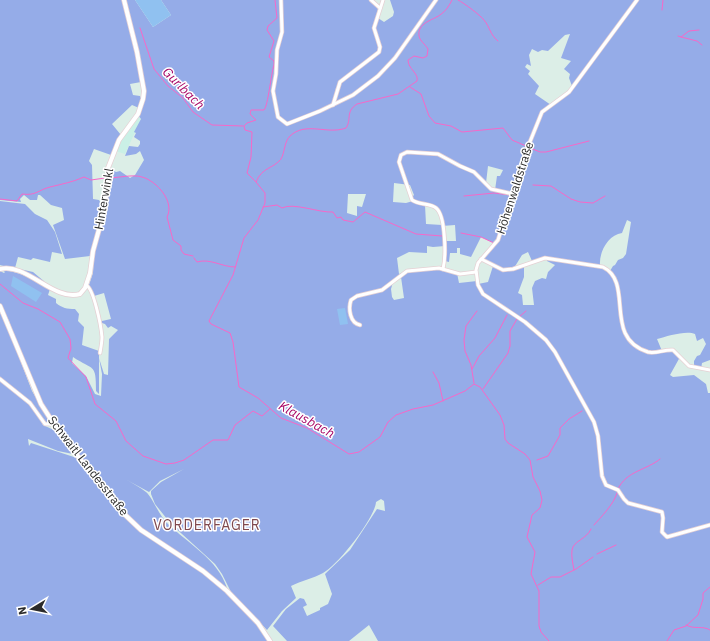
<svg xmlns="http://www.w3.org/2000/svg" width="710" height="641" viewBox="0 0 710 641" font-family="'IBM Plex Sans',sans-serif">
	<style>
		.education { fill: #caf0e6 }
		.green { fill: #95ace8; fill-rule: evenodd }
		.pitch { fill: #90c1f0 }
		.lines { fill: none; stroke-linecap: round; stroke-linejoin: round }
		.stream { stroke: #f768c8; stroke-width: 1 }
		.minor-casing { stroke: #e5d1d4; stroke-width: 4.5 }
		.tertiary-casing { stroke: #e5d1d4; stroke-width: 5.5 }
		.minor { stroke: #fff; stroke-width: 3 }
		.tertiary { stroke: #fff; stroke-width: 4 }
		.labels { text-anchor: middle; stroke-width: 3; stroke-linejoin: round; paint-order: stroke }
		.street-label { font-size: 12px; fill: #2b2b2b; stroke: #fff }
		.water-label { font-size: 13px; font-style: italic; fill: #a60464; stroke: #fff }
		.quarter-label { font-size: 14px; letter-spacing: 1px; fill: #7f484e; stroke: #fff }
	</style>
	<rect width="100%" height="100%" fill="#dceee7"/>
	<!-- education -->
	<polygon class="education" points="138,114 141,119 125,154 115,151"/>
	<!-- green -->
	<g class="green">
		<polygon points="0,0 123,0 129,21 141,82 130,84 133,95 140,96 142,101 139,108 132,105 112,124 121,135 111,155 94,149 89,161 92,165 93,199 99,200 103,207 90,256 65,259 53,225 64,220 62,208 51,205 40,195 38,195 37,200 30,200 24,195 20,199 21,202 0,200"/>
		<path d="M126,0h9l18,27 18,-12 -10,-15h119v17h2l1,-17h88l7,9 -5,19 6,23 -38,29 -5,8 -4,19 9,-24 39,-30 1,-7 -6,-17 3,-11 6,4 9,-6 1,-4 -4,-12h320v360l-8,3 -1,6 -7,-1v-7l3,-5 3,-1 6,-11 -3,-6 -6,3 -2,-7c-8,-4 -28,2 -38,5l5,12 9,-1 9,7 -10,18 3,2 21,-2 12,9 2,9h2v248h-332l-9,-16 -20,16h-62l-14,-15 13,-17 14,-11 4,1 3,6 -4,2 4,9 13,-6v-2l8,-4 4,-10 -7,-20 25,-24 27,-41 8,2 -1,-10 -3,-2 -5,3c-1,16 -38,63 -53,71 -9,5 -22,8 -32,13l5,12 -14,13 -15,19 -36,-38 -9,-18 -7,-10 -44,-40 -16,-20 -4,-10v-3l10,-9 23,-13 -24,12 -11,11 -24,-13c7,4 15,8 21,13 6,5 13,23 21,31 20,20 51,36 60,65l-20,-16 -65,-44 -20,-18 -60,-75 -14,-22 -17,-32 -22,-60 -9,-18v-32l4,2 1,-1 -3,-2c17,1 32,10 48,19l-2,6 8,4v4c6,5 11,6 19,6l4,5 -1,7 6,6 -2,18 17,6v43l-3,-3c0,-28 -2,-20 -23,-34l-1,6 14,13 9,18 6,2 1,-22 -3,-16 5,16 4,1 1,-36 9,-9 -7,-4 -3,2 -3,-4 -3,-1v-2l9,-2 -7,-26 -10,3 -5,-11 4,-12 1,-21 7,-24 8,-60 7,4 4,-1 10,7 5,-3 9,-15 -4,-9 -4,3 -11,2 4,-10 9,1 2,-3v-3l-6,-4 2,-4 -2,-1 7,-13 -3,-4 7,-25 -7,-43zM570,34l-9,24 10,3 -7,8 6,5 -1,4 3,8 -7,11 -14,8 -16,-11 4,-8 -11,-12 2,-3 -5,-4 2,-3 4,2 -2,-11 3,-6 6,3 4,-2 6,1 17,-16zM488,166l15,4 -3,6h-3l-2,14 -9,-7zM394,183l16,2 4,10 -3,3 2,3 -7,2 -13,-1zM348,194h18l-4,13 -5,-1v10l-10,-3zM425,205l13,5 4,15 -16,-1zM627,220l4,2 -5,32 -3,4 -5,2 -3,5 -2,1 -3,5 -10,-6c-1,-13 8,-30 22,-32zM455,225l1,16h-12l-2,-15zM481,237l15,7 -15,15 12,7 -5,16 -10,2 -1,-3 -18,2 -2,-10 -18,-5 -32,3 -8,3 -2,-16 12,-6 18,1v-7l6,1 12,-1v15l4,1 1,-9h7v-5h3v6l11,3zM528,252l4,9 15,-3v3l8,4 -7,7 -2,7 -4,-1 -7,3 -3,7 2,17h-11l-1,-10 -4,-2 6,-16v-11l-10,2 8,-13zM401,277l3,21 -10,2 -2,-3 -1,-8 2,-7z"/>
		<polygon points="0,201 25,204 35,214 47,220 55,232 62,254 52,252 50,262 33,258 31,260 18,257 15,268 33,272 45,282 22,271 0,265"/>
		<polygon points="2,313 32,391 49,420 47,423 28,400 0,378 0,314"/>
		<polygon points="0,381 34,409 43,425 56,431 73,454 58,451 28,439 29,446 31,443 77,458 140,531 203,573 220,587 253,619 269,641 0,641"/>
	</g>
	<!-- pitch -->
	<g class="pitch">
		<polygon points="135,0 161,0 171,15 153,27"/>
		<polygon points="13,276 42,293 36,302 11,286"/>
		<polygon points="345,308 348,324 340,325 337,309"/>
	</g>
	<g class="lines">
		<!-- stream -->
		<g class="stream">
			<path d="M452,0c-3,6 -6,11 -12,15 -7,5 -23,8 -21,21 1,5 6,8 9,13l-1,7 -4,2 -9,-2 -6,4c0,9 11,13 9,21l-19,13 -41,10c-12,8 -5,15 -11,24 -19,7 -40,-7 -56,8 -6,6 -5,16 -9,23 -8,10 -19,8 -25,23l9,11v10l-7,17 -14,18 -11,37 -24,46 2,3 19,9 3,9 6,45 19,11 23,20 26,10 42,26 10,-2 21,-15 8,-15 8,-7 17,-6 20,-4 32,-14 9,-7 6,3 20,28 4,10 1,14 3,4 17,11 5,6 3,17 7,14 2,9 -2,8 -8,7 -5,22 8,15 -4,22 8,17v35l2,6 8,9"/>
			<path d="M458,0c6,3 22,15 26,20 6,7 6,15 14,21"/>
			<polyline points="662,10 663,0"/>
			<polyline points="140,28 154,69 168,86 183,98 193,112 212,125 243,126"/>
			<polyline points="678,36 681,37 689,31 699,30"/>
			<polyline points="681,37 697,41 702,45"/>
			<polyline points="410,87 421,94 429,116 435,123 451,126 462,132 503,128 512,140 526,146"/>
			<polyline points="528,147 540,152 546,152 589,141"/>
			<path d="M108,178c10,0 25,-4 34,-1 15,4 33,25 25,40l6,23 8,6v4l3,4 9,2"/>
			<path d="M256,182l-9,-9 4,-16 1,-25 -7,-2 -1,-4 3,-3 9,-3 -6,-6 1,-4h13c4,-4 7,-36 10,-45v-4l-5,-4 5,-16 -7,-11 1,-4 9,-8 -2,-18"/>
			<polyline points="533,185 551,186 571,199 580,202 593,203 605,196"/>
			<polyline points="464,196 494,193 510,195"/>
			<path d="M0,199l17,2 5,-7c14,2 16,-4 28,-7 12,-3 23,-5 34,-10l7,3 14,-2"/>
			<path d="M263,207l14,-2 5,3c11,-6 37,5 51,4l4,6 4,-1 2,3 10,2 12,-10 51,22 26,2"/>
			<polyline points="461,233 481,237 494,243"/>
			<path d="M194,258l3,4c13,-4 25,5 38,5"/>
			<polyline points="0,284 23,303 38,309 60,322 70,339 71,348 68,358 86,377 95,404 116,421 126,441 143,456 166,464 175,463 184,460 213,440 228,440 235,425 253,411 262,416 270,409"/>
			<polyline points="519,317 526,311"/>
			<polyline points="472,369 479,356 495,338 507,315"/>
			<polyline points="433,372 439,383 443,401"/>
			<polyline points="474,383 471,365 465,351 464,340 466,326 477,311"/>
			<polyline points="483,389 508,353 510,346 510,331 517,319"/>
			<polyline points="537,460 548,456 560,435 560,428 569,419 582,411"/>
			<path d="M618,489c8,-18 29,-19 42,-30"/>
			<path d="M594,525c7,-8 20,-21 23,-32"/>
			<polyline points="597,554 616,545"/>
			<path d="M574,570c-1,-6 -3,-14 -2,-20 1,-9 15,-11 19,-21"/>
			<polyline points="538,585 551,577 560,577 576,569 593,557"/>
			<path d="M686,625c9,5 16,0 24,5"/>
			<polyline points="667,641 674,630 686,626 698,615 703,599 703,593 710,587"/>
		</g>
		<!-- minor casing -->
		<g class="minor-casing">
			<g id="minor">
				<polyline points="281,0 282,32 277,50 276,74 273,91 278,117 287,124 320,111 353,95 378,76 395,58 436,0"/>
				<polyline points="371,0 380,8"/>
				<polyline points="637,0 569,92 542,112 525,154 498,240 478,263 476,270 478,285 483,294 525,322 546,340 555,352 594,422 598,436 602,476 606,485 618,490 624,499 628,503 662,512 663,518 662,532 667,537 710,525"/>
				<polyline points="333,105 340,82 379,52 380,47 374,28 383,0"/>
				<path d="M481,259l22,11 10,-1 32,-11 58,9c32,16 -1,71 45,85 8,2 17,-3 25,-2l16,16 21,4"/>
				<path d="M443,269c3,-12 3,-53 -7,-61 -6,-5 -17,-3 -24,-8l-13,-38 2,-7 6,-3 31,2 22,12 14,6 17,17 22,5"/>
				<path d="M86,285c8,4 15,41 16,52 0,5 -1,10 -2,16"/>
				<path d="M360,325c-10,-2 -12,-16 -9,-25l6,-4 25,-6 25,-19 32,-3 21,6 16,-2"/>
				<polyline points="0,379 30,403 45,424 53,424"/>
			</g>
		</g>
		<!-- tertiary casing -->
		<g class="tertiary-casing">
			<g id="tertiary">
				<path d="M0,269c26,-7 54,33 80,25l5,-6 5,-15 3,-22 12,-43 3,-40 11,-28 19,-26 5,-15 1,-8 -7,-39 -13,-52"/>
				<polyline points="0,306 41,404 61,435 110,497 121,511 141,530 203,571 227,591 258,623 270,641"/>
			</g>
		</g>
		<!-- minor -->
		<use href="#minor" class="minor"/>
		<!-- tertiary -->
		<use href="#tertiary" class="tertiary"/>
	</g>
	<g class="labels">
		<!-- street labels -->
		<g class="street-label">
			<text transform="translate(515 188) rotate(-72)" y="4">Höhenwaldstraße</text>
			<text transform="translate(104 199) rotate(-80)" y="4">Hinterwinkl</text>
			<text transform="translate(88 466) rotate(52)" y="4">Schwaitl Landesstraße</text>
		</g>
		<!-- water labels -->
		<g class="water-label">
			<text transform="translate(184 88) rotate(45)" y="5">Gurlbach</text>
			<text transform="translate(307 419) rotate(29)" y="5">Klausbach</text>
		</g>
		<!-- quarter labels -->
		<g class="quarter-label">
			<text x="207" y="530">VORDERFAGER</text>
		</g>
	</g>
	<!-- north arrow -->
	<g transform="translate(32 609) rotate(260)" stroke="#ffffff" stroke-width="3" paint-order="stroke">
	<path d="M0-3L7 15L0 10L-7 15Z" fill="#2b2b2b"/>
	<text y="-6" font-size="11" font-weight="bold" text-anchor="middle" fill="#2b2b2b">N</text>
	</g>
</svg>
